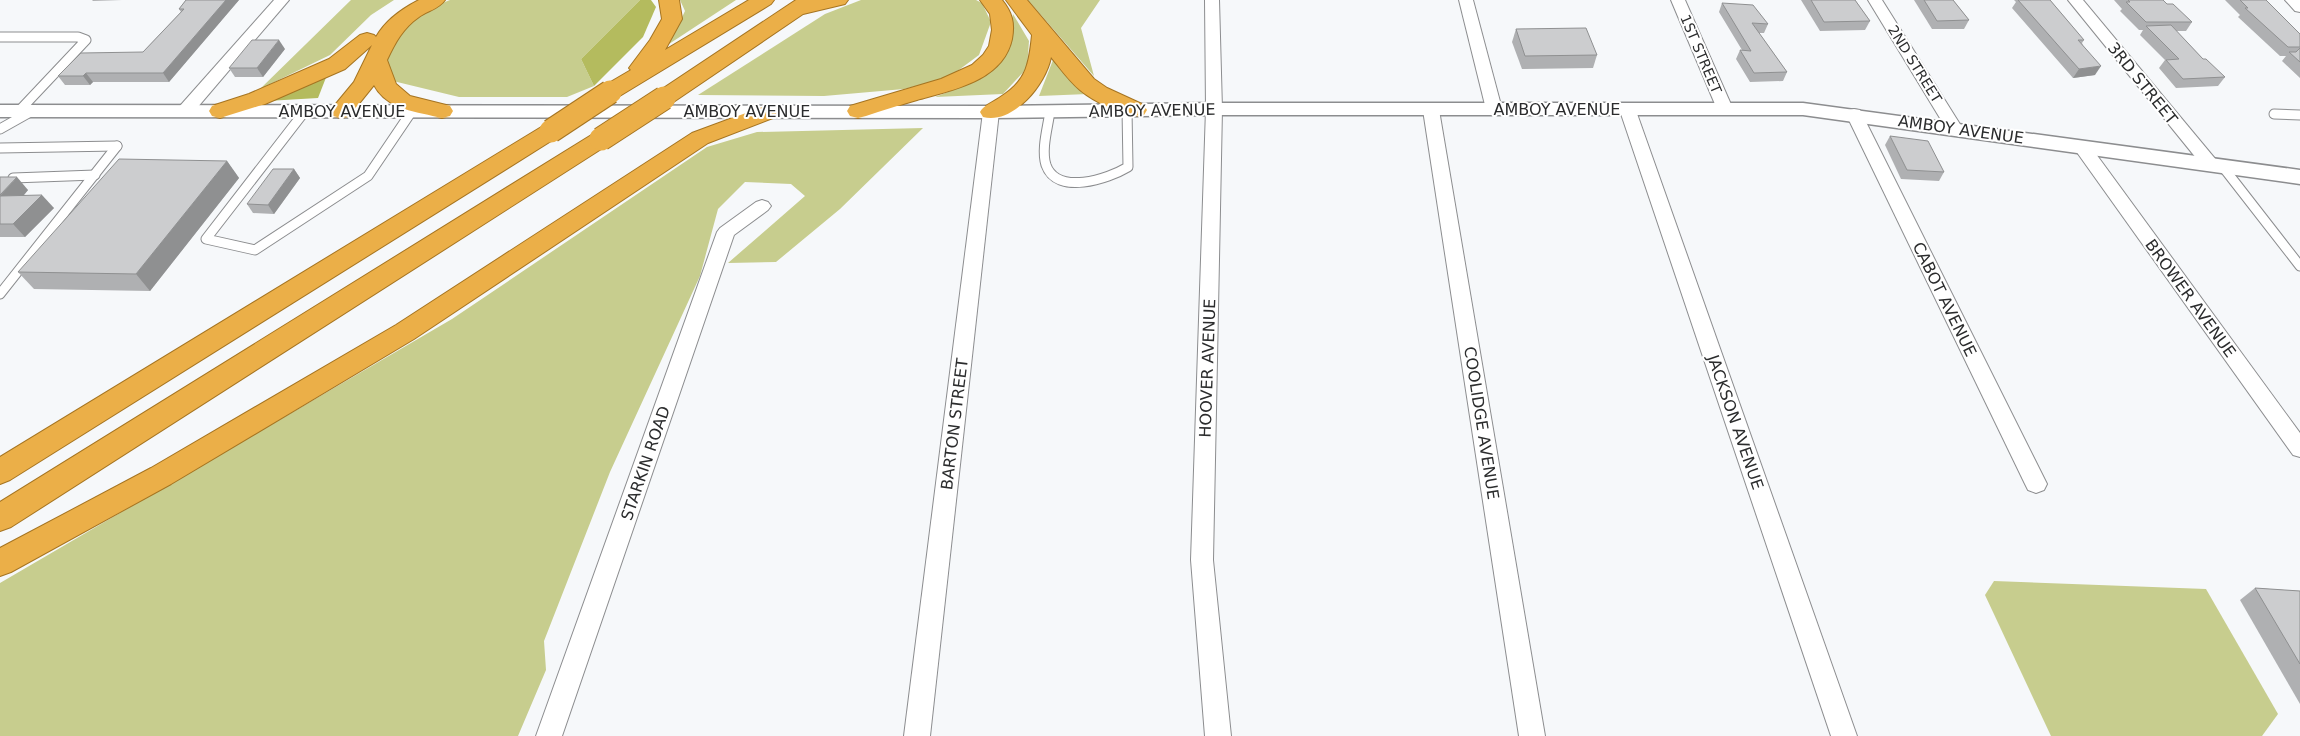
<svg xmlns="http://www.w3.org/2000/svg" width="2300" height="736" viewBox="0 0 2300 736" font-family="'DejaVu Sans',sans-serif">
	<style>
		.green { fill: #c7cd8e }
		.forest { fill: #b4bb5e }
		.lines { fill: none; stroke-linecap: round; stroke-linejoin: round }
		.service-casing { stroke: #8c8d8f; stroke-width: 11 }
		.minor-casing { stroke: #8c8d8f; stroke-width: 2 }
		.tertiary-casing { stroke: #8c8d8f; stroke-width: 3 }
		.trunk-casing { stroke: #a57421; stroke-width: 2 }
		.service { stroke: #fff; stroke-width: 9 }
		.minor { fill: #fff; fill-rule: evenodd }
		.tertiary { fill: #fff; fill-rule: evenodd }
		.trunk { fill: #ebaf48; fill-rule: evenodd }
		.trunk-bridge-casing { stroke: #a57421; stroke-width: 25; stroke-linecap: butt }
		.trunk-bridge { stroke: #ebaf48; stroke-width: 23 }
		.wall { fill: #afb0b2 }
		.shaded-wall { fill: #8f9091 }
		.building { fill: #cccdcf; stroke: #8f9091 }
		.labels { text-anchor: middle; stroke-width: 4; stroke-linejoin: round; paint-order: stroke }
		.far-street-label { font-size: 14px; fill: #2b2c2d; stroke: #fff }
		.street-label { font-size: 16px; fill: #2b2c2d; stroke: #fff }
	</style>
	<rect width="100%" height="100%" fill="#f6f8fa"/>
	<!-- green -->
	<g class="green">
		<polygon points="351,0 394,0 371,15 330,55 260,89"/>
		<path d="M450,0h190l-59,59 13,27 -27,11h-108l-66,-16 -9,-27c13,-27 39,-43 66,-54z"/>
		<polygon points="680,0 736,0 669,44 685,11"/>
		<polygon points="861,0 976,0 982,3 991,22 979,55 948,78 904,89 824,96 698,95 825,14"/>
		<polygon points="1028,0 1100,0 1081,28 1094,76"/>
		<polygon points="1013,14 1029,41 1027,68 1003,94 935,97 974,82 1005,57"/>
		<polygon points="1053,60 1088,94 1039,96"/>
		<polygon points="923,128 840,209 776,262 728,263 805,196 791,184 745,182 718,209 700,276 610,472 544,641 546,670 518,736 0,736 0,583 452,319 707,147 757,132"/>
		<polygon points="1994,581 2206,589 2278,714 2262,736 2051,736 1985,595"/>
	</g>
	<!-- forest -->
	<g class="forest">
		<polygon points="640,0 651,0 656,7 643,37 594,86 581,59"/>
		<polygon points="327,75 318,98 267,101"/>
	</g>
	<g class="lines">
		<!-- service casing -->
		<g class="service-casing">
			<g id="service">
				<polyline points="0,37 78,37 86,40 19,111"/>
				<polyline points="305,111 206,239 255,250 368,176 414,108"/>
				<path d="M1050,111c-2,16 -9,38 -4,54 11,31 62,14 82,2l-1,-57"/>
				<polyline points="2274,114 2300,115"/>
				<polyline points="0,129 32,111"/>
				<polyline points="0,148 117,146"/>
				<polyline points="2223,167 2300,266"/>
				<polyline points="13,178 95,175"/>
				<polyline points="0,294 117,146"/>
			</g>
		</g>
		<!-- minor casing -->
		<g class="minor-casing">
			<g id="minor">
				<polygon points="274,0 289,0 191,115 179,115 177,111 179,107"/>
				<polygon points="1205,0 1219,0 1222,109 1213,560 1231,736 1205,736 1191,560 1206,109"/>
				<polygon points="1459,0 1473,0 1502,109 1500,113 1488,113 1486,109"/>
				<polygon points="1671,0 1685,0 1733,109 1731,113 1719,113 1717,109"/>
				<polygon points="1868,0 1882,0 1963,129 1961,133 1949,133"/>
				<polygon points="2068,0 2083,0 2217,161 2220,165 2217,169 2211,171 2205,169"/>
				<polygon points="2285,0 2300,0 2300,12 2295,11"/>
				<polygon points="1627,103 1633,104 1635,108 1857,736 1831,736 1619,108 1621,104"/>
				<polygon points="1431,105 1437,106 1439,110 1545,736 1519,736 1423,110 1425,106"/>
				<polygon points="991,107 997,108 999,112 930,736 904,736 983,112 985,108"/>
				<polygon points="1854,109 1860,110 2047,484 2044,490 2036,493 2028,490 2025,484 1846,114 1848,110"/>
				<polygon points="2082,142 2088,143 2300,433 2300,457 2293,455 2076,151 2074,147 2076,143"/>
				<polygon points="762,200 768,202 771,206 768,210 734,235 562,736 536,736 717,232 720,228 756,202"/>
			</g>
		</g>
		<!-- tertiary casing -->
		<g class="tertiary-casing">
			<polygon id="tertiary" points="1214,103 1803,103 2300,170 2300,184 1803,115 1214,115 991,118 0,117 0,105 991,106"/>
		</g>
		<!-- trunk casing -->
		<g class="trunk-casing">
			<g id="trunk">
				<path d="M419,0h26c-6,9 -18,11 -26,17 -16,11 -24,26 -32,43l9,24 14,12 40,10 3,5 -3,5 -8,2c-24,-6 -55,-8 -68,-33l-25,31 -8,2 -8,-2 -3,-5 24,-29 18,-37 -27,24 -80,35 -45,14 -8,-2 -3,-5 3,-5 37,-12 80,-35 31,-24 7,-2 7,2 2,2c9,-16 27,-29 43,-37z"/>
				<polygon points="659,0 679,0 682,19 665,50 749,0 774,0 771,4 618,97 610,99 602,97 599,92 602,87 631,70 629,68 650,40 662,19"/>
				<polygon points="796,0 848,0 845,4 803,14 672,103 664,105 656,103 653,98 656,93"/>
				<path d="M980,0h22c10,12 13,23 10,39 -9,42 -60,51 -95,61 -17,5 -34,10 -51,16l-8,2 -8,-2 -3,-5 3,-5 91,-27 31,-14 11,-10 6,-9 3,-16 -2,-16z"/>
				<path d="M1006,0h21l67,79 13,9 37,17 3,5 -3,5c-17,4 -51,-14 -64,-25 -11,-9 -20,-22 -29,-33 -5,27 -38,68 -68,60l-3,-5c4,-7 12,-9 19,-14 27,-16 30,-33 33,-63z"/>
				<polygon points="770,104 778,106 781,111 778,116 708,143 414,339 171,484 11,572 0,576 0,548 151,468 396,325 692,133"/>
				<polygon points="551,124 559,126 562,131 559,136 10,480 0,484 0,457 543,126"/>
				<polygon points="601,132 609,134 613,139 609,144 11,527 0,531 0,502 593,134"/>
			</g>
		</g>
		<!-- service -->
		<use href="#service" class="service"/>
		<!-- minor -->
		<use href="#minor" class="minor"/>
		<!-- tertiary -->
		<use href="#tertiary" class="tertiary"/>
		<!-- trunk -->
		<use href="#trunk" class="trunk"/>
		<!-- trunk-bridge casing -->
		<g class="trunk-bridge-casing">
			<g id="trunk-bridge">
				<polyline points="551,131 610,92"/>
				<polyline points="601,139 664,98"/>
			</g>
		</g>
		<!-- trunk-bridge -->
		<use href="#trunk-bridge" class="trunk-bridge"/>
	</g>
	<!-- wall -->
	<g class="wall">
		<polygon points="92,0 122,0 93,1"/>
		<polygon points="186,0 239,0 169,82 93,82 90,85 65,85 58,76 143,52 181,12 179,9"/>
		<polygon points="1801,0 1855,0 1870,21 1865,30 1820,31"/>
		<polygon points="1914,0 1953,0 1969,20 1964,29 1932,29"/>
		<polygon points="2014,0 2050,0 2084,40 2082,43 2095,75 2073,78 2012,8 2016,2"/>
		<polygon points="2114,0 2163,0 2167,4 2192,22 2186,31 2176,31 2203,59 2225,77 2218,86 2176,88 2159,68 2165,60 2140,35 2143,30 2139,30 2120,11 2122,9"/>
		<polygon points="2225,0 2266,0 2300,34 2300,78 2282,61 2286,56 2280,56 2238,17 2240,15"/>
		<polygon points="1722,3 1768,24 1764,33 1759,33 1787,72 1783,81 1750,82 1736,59 1740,50 1742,50 1719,12"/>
		<polygon points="1516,29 1597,55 1593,68 1522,69 1512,42"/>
		<polygon points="285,49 263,77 235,77 229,68"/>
		<polygon points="1890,136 1944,172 1939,181 1901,179 1885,145"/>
		<polygon points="227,161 239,178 150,291 34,289 18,272"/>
		<polygon points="294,169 300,178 274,214 253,213 247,204"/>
		<polygon points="0,177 28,190 24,195 54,208 25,237 0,237"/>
		<polygon points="2255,588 2300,591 2300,704 2240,600"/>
	</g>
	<!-- shaded-wall -->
	<g class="shaded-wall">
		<polygon points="226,0 239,0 169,82 163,73"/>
		<polygon points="279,40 285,49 263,77 257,68"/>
		<polygon points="2101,66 2095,75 2073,78 2079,69"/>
		<polygon points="86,73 93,82 90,85 83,76"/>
		<polygon points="227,161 239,178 150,291 136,274"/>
		<polygon points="294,169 300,178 274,214 268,205"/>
		<polygon points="17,177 28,190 12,209 0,196"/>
		<polygon points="42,195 54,208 25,237 13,224"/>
	</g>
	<!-- building -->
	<g class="building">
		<polygon points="186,0 226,0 163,73 86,73 83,76 58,76 81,53 143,52 184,9 179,9"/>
		<polygon points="1811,0 1855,0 1870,21 1824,22"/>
		<polygon points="1924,0 1953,0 1969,20 1937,21"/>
		<polygon points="2018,0 2050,0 2084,40 2078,40 2101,66 2079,69"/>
		<polygon points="2128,0 2163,0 2167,4 2173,4 2192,22 2146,22 2126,2 2130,2"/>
		<polygon points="2240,0 2266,0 2300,34 2300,47 2288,47 2245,8 2248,8"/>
		<polygon points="1722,3 1753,5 1768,24 1752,23 1787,72 1754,73 1740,50 1751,51"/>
		<polygon points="2171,25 2203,59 2206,59 2225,77 2183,79 2166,60 2179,59 2146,26"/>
		<polygon points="1586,28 1597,55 1525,56 1516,29"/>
		<polygon points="252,40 279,40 257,68 229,68"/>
		<polygon points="2300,48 2300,62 2289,52 2296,52"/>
		<polygon points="1890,136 1928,141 1944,172 1907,170"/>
		<polygon points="119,159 227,161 136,274 18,272"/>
		<polygon points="273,169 294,169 268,205 247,204"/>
		<polygon points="0,177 17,177 0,195"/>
		<polygon points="42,195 13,224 0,224 0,196"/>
		<polygon points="2255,588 2300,591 2300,664"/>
	</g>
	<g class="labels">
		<!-- far-street labels -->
		<g class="far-street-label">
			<text transform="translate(1701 54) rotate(67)" y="5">1ST STREET</text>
			<text transform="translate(1915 64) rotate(58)" y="5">2ND STREET</text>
		</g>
		<!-- street labels -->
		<g class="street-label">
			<text transform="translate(2143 83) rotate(51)" y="6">3RD STREET</text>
			<text x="1557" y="115">AMBOY AVENUE</text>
			<text transform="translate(1152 110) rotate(-1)" y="6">AMBOY AVENUE</text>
			<text x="342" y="117">AMBOY AVENUE</text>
			<text x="747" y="117">AMBOY AVENUE</text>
			<text transform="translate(1961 129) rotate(8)" y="6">AMBOY AVENUE</text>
			<text transform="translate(2191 298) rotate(54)" y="6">BROWER AVENUE</text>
			<text transform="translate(1945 299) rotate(64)" y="6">CABOT AVENUE</text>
			<text transform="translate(1207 368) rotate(-88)" y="6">HOOVER AVENUE</text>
			<text transform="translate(1736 422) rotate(71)" y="6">JACKSON AVENUE</text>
			<text transform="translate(1482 423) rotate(81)" y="6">COOLIDGE AVENUE</text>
			<text transform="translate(954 424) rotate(-83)" y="6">BARTON STREET</text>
			<text transform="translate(645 463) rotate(-71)" y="6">STARKIN ROAD</text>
		</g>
	</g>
</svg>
